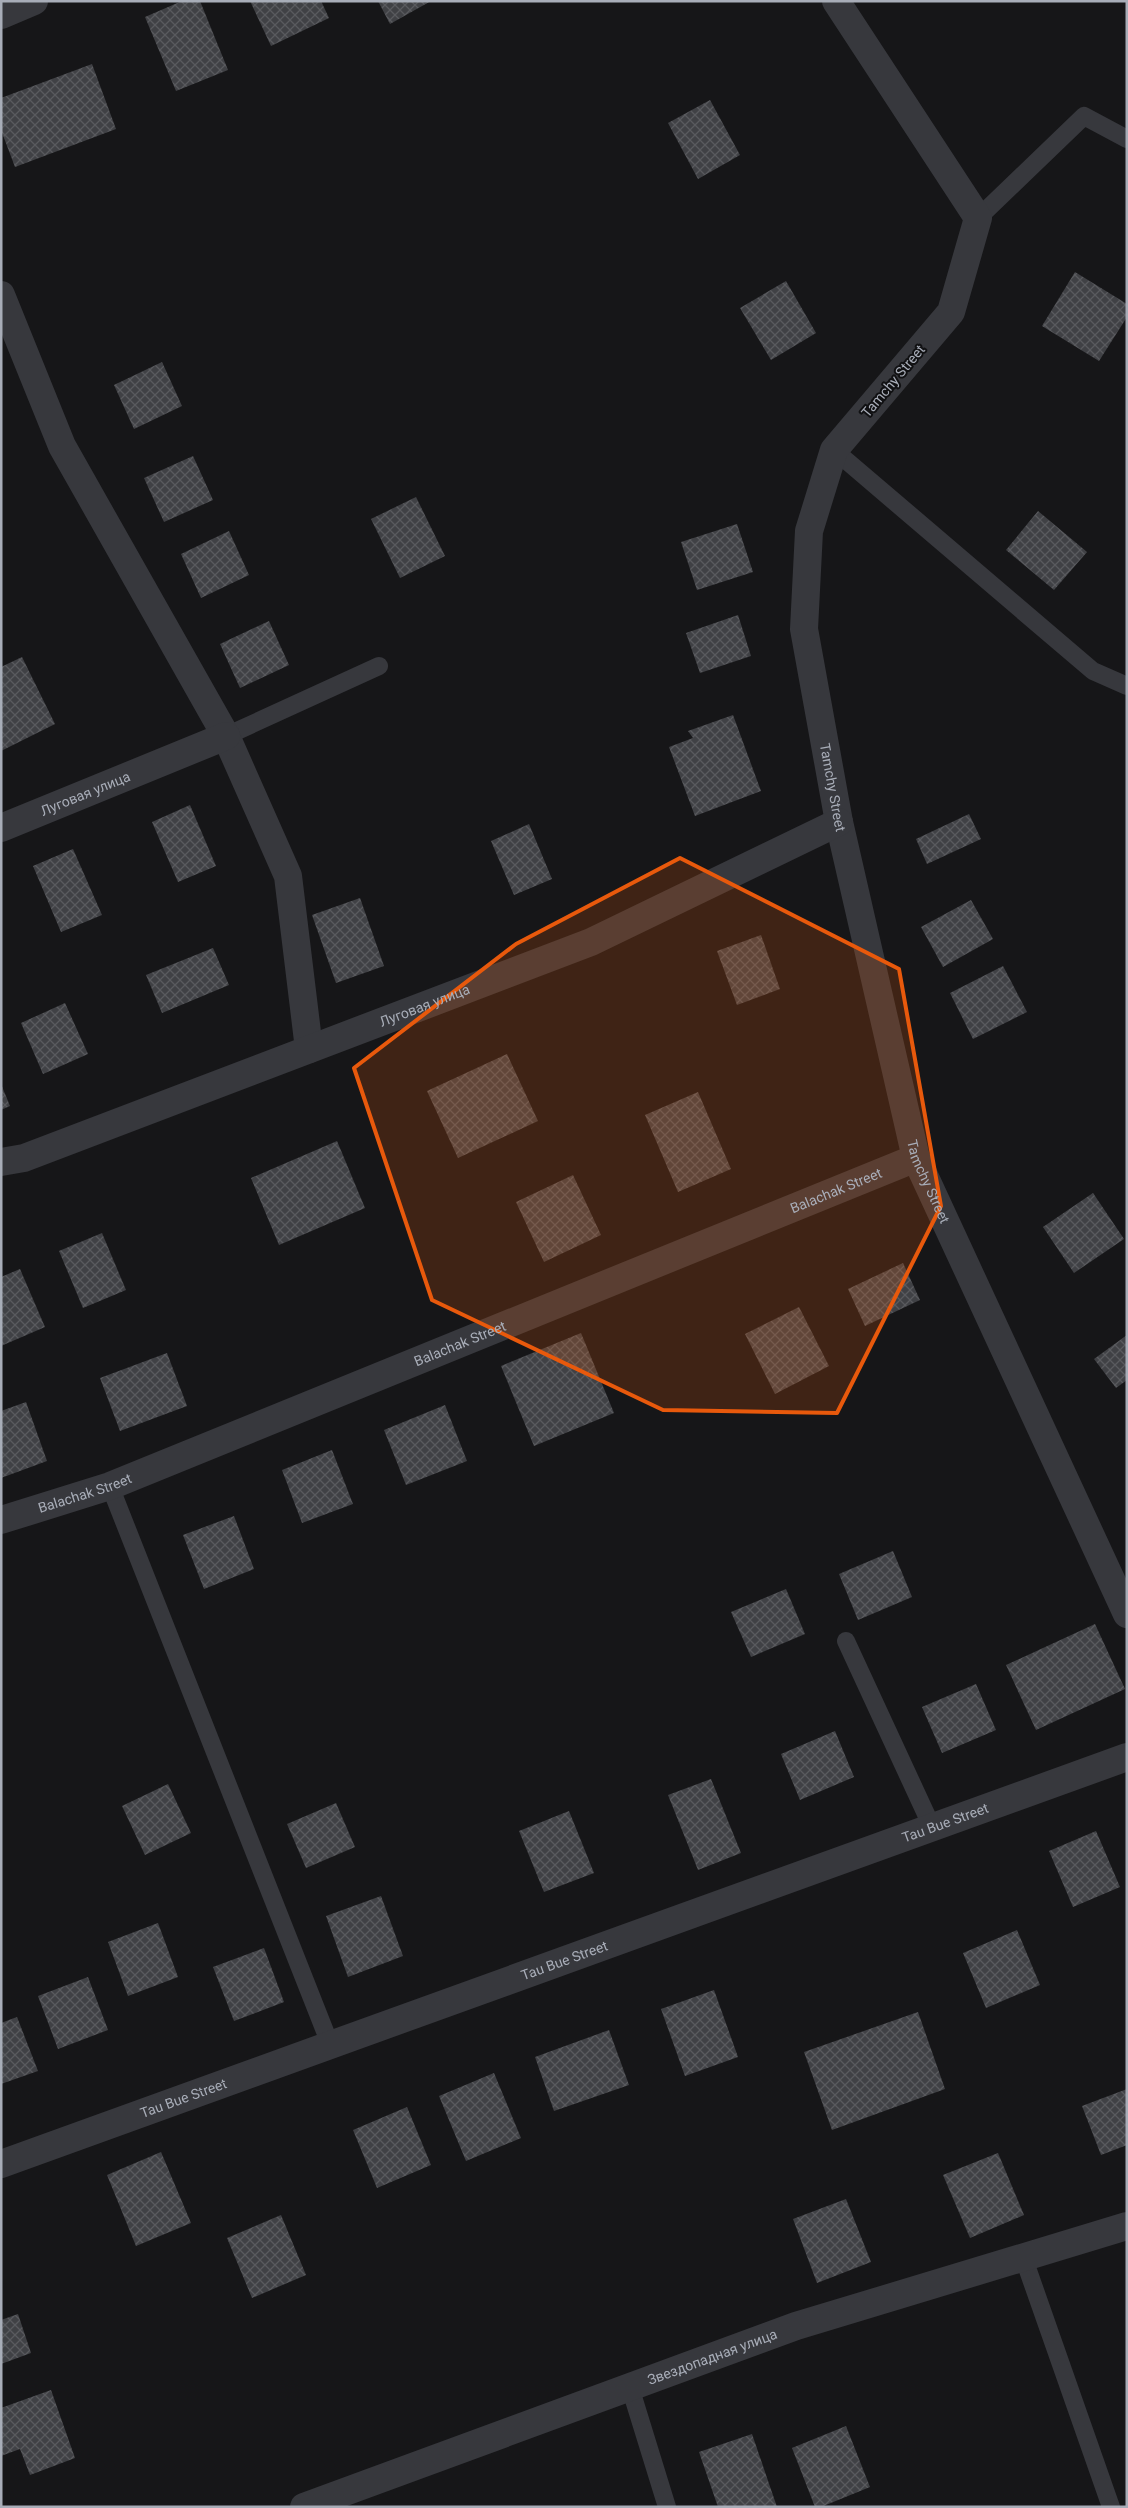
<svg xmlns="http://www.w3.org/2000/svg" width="1128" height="2508" viewBox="0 0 1128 2508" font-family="Roboto,sans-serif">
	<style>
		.building { fill: url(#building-cross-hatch) }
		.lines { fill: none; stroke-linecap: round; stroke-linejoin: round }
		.lane { stroke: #37383d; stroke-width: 18 }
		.street { stroke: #37383d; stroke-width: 28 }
		.marked { fill: #e8590c; fill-opacity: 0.2; stroke: #e8590c; stroke-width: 4; stroke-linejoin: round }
		.labels { text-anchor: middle; stroke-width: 4; stroke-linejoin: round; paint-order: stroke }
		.street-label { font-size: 14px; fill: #a8adb8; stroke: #111113 }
	</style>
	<defs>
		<pattern id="building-cross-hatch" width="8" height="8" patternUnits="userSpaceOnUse" patternTransform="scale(1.25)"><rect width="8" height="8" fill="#404145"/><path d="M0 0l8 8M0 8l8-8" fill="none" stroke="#595a5e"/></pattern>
	</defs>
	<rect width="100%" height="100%" fill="#161618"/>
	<!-- building -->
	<g class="building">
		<polygon points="182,1 200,1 228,70 176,91 145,17"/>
		<polygon points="250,1 321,1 329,18 271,46"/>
		<polygon points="378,1 431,1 390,24"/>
		<polygon points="92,64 116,129 15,167 1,130 1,98"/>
		<polygon points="710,100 740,155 698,179 668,123"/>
		<polygon points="1075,272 1127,304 1127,317 1099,361 1042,326"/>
		<polygon points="786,281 816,333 771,360 740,308"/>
		<polygon points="162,362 182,406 134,429 114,385"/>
		<polygon points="193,456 213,500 164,522 144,478"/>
		<polygon points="416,497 445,556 400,578 371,519"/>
		<polygon points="1038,511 1087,552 1054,590 1006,550"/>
		<polygon points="737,524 753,572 697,590 681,542"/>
		<polygon points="229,531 249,575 201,598 181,554"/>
		<polygon points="738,615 751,656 700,673 686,633"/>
		<polygon points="269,621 289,665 240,688 220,644"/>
		<polygon points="22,657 55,724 1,751 1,667"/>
		<polygon points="733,715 761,791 695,816 669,747 693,738 688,731"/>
		<polygon points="190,805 216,866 178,882 152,822"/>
		<polygon points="969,814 981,839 927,864 916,839"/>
		<polygon points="529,824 552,879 514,895 491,841"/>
		<polygon points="73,849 102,915 61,932 33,866"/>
		<polygon points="360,898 384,966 336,983 312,915"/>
		<polygon points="971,900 993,939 943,967 921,927"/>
		<polygon points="761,935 780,989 737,1005 717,951"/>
		<polygon points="213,948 229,985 162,1013 146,975"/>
		<polygon points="1003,966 1027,1012 973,1039 950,993"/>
		<polygon points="65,1003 88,1054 43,1074 21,1023"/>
		<polygon points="507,1054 538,1121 458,1158 427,1091"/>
		<polygon points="1,1084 10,1106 1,1110"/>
		<polygon points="698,1092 731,1169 678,1192 645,1115"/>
		<polygon points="337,1141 365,1208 279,1245 251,1178"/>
		<polygon points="573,1175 601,1235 544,1262 516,1202"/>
		<polygon points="1093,1193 1124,1239 1074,1273 1043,1227"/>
		<polygon points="102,1233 126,1290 83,1308 59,1251"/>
		<polygon points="903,1263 920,1300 865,1326 848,1289"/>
		<polygon points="20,1269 45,1327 1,1346 1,1277"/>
		<polygon points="799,1307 829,1366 775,1394 745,1334"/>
		<polygon points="581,1333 614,1413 534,1446 501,1366"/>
		<polygon points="1127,1335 1127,1380 1116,1388 1094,1359"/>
		<polygon points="167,1353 187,1406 120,1431 100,1378"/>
		<polygon points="26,1402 47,1461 1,1478 1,1411"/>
		<polygon points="445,1405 467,1461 406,1485 384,1430"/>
		<polygon points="332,1450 353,1504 302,1523 282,1470"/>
		<polygon points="234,1516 254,1569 204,1589 183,1535"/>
		<polygon points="893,1551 912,1597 858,1620 839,1574"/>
		<polygon points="786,1589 805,1634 751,1657 731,1612"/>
		<polygon points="1095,1624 1125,1689 1036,1730 1006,1665"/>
		<polygon points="976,1684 996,1730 942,1753 922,1707"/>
		<polygon points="835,1731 854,1777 800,1800 781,1754"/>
		<polygon points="711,1779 741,1853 698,1870 668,1795"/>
		<polygon points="168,1784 191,1833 145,1855 122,1806"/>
		<polygon points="336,1803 355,1847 306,1868 287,1824"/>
		<polygon points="569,1811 594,1873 544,1892 519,1831"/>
		<polygon points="1096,1831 1120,1887 1073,1907 1049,1851"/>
		<polygon points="381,1896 403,1956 348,1977 326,1916"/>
		<polygon points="158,1923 178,1977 128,1996 108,1942"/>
		<polygon points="1017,1930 1040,1985 986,2008 963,1953"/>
		<polygon points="264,1948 284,2002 234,2021 213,1967"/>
		<polygon points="88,1977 108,2030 58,2049 38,1996"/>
		<polygon points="714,1990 738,2057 685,2076 661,2009"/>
		<polygon points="918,2012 945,2089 832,2130 804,2052"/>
		<polygon points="17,2017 38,2071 1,2084 1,2023"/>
		<polygon points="609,2030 629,2085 554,2111 535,2057"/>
		<polygon points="494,2073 521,2138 466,2161 439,2096"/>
		<polygon points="1127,2089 1127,2145 1101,2155 1082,2106"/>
		<polygon points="407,2107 431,2165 377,2188 353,2130"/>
		<polygon points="161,2152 191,2223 136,2246 107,2175"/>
		<polygon points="998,2153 1024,2215 970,2238 943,2175"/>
		<polygon points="846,2199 871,2262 817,2283 793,2219"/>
		<polygon points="281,2215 306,2275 252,2298 227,2238"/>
		<polygon points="18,2314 31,2353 1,2364 1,2320"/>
		<polygon points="51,2390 75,2458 30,2475 20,2449 1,2456 1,2408"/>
		<polygon points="846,2426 870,2487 821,2507 815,2507 792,2448"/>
		<polygon points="752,2434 777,2507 718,2507 699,2452"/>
	</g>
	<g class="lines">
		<!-- lane -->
		<g class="lane">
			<polyline points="978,218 1084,116 1127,139"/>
			<polyline points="834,450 1093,671 1127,686"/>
			<polyline points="226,736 379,666"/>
			<polyline points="110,1486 330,2044"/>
			<polyline points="846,1641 932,1827"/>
			<polyline points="1024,2259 1111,2507"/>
			<polyline points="630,2387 667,2507"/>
		</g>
		<!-- street -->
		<g class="street">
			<path id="s1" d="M836,1l142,217 -27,94 -117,138 -25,81 -5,98 35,193 77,336 211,456"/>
			<polyline points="1,15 34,1"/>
			<polyline points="1,295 62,446 226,736 288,876 309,1049"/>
			<path id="s2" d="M1,828l225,-92"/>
			<path id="s3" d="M1,1162l23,-4 567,-216 248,-120"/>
			<path id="s4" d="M1,1520l109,-34 806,-328"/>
			<path id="s5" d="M1,2164l1126,-407"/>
			<path id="s6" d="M304,2507l492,-181 331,-100"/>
		</g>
	</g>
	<!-- marked area -->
	<path class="marked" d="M680,858l219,111 42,237 -104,207 -174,-3 -231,-110 -78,-232 162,-124z"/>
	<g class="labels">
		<!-- street labels -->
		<g class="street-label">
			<text transform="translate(893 381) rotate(-50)" y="5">Tamchy Street</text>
			<text dy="5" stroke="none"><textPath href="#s1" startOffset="882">Tamchy Street</textPath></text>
			<text dy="5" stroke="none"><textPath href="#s2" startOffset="91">Луговая улица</textPath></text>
			<text dy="5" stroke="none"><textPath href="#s3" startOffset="452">Луговая улица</textPath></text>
			<text dy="5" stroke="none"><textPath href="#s1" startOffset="1288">Tamchy Street</textPath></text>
			<text dy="5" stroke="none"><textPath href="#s4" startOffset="898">Balachak Street</textPath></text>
			<text dy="5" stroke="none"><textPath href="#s4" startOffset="492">Balachak Street</textPath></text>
			<text dy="5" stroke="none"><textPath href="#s4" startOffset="88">Balachak Street</textPath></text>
			<text dy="5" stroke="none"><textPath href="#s5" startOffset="1004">Tau Bue Street</textPath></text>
			<text dy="5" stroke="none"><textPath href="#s5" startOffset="599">Tau Bue Street</textPath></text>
			<text dy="5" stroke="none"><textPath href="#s5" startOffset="194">Tau Bue Street</textPath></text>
			<text dy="5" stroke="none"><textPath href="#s6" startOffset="435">Звездопадная улица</textPath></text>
		</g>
	</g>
	<!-- border -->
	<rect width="1128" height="2508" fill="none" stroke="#a8adb8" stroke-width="5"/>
</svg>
